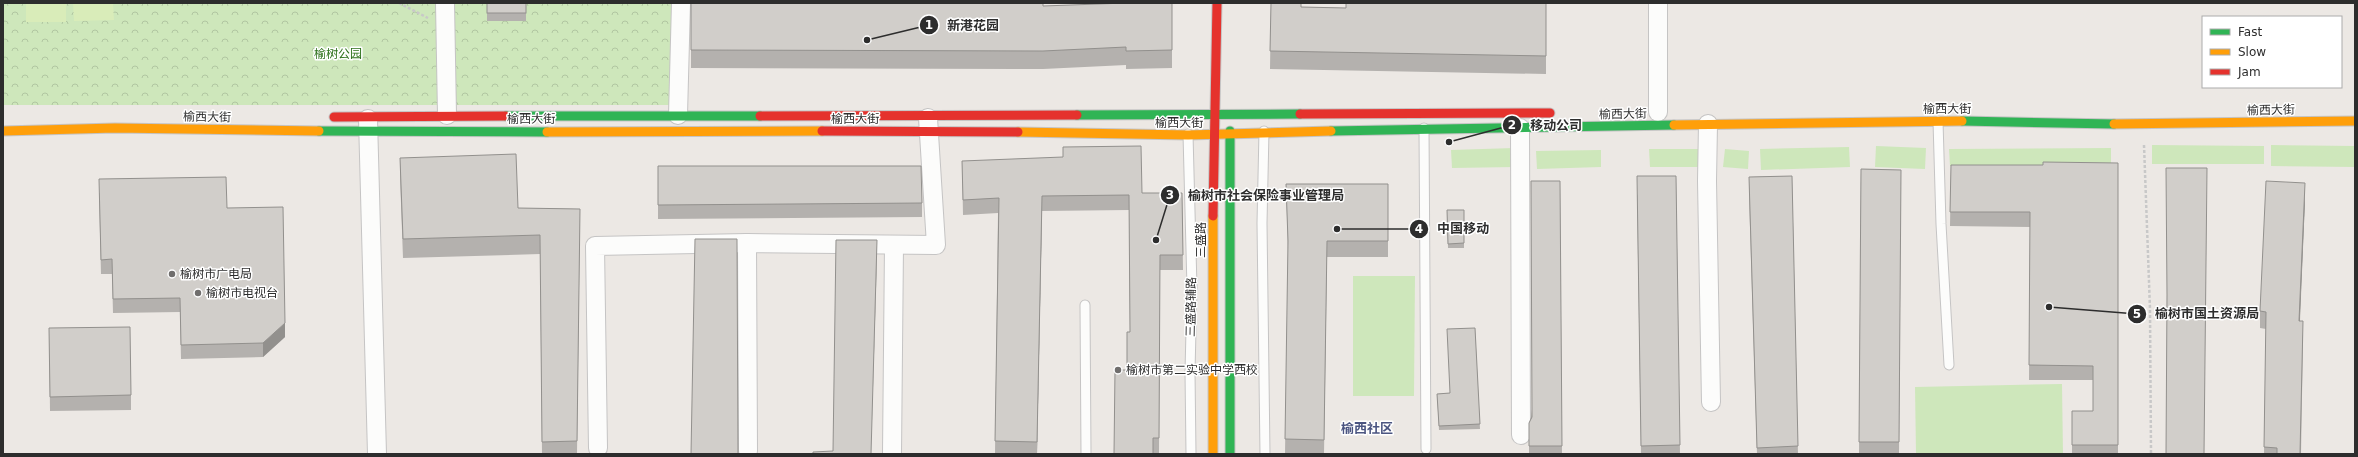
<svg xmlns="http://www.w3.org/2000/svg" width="2358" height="457" viewBox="0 0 2358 457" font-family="'DejaVu Sans','Noto Sans SC',sans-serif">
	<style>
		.grass { fill: #cee7bb }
		.forest { fill: url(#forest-crowns) }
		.pitch { fill: #d9ecb9 }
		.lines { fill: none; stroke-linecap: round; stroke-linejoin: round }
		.lane-casing { stroke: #c5c4c4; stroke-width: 11 }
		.street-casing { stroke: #c5c4c4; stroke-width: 20 }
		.fast-casing { stroke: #c5c4c4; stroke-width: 11 }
		.slow-casing { stroke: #c5c4c4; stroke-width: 11 }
		.jam-casing { stroke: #c5c4c4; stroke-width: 11 }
		.path { stroke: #c8c8c8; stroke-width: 2.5; stroke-dasharray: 3 2; stroke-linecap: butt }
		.lane { stroke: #fcfcfb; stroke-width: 9 }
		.street { stroke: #fcfcfb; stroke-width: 18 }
		.fast { stroke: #30b455; stroke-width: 9 }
		.slow { stroke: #ff9f0a; stroke-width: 9 }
		.jam { stroke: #e5322d; stroke-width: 9 }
		.wall { fill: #b4b1ae }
		.shaded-wall { fill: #92908d }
		.building { fill: #d1ceca; stroke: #92908d }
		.poi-dot { fill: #706e6d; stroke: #fff; stroke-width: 1.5 }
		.labels { text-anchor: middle; stroke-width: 3; stroke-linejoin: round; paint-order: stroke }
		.park-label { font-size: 12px; fill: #2b7018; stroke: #fff }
		.street-label { font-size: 12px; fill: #2d2d2d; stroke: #fff }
		.poi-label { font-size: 12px; fill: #2d2d2d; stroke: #fff; text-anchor: start }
		.neighbourhood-label { font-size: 13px; font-weight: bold; fill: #4b5581; stroke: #fff }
		.leader { fill: none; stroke: #2d2d2d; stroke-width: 1.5 }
		.callout-dot { fill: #2d2d2d; stroke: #fff; stroke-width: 1.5 }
		.mark-label { font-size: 12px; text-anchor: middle; font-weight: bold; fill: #fff }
		.callout-label { font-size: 13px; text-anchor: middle; font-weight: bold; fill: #2d2d2d; stroke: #fff; stroke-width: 3; stroke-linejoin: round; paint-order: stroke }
	</style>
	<defs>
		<pattern id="forest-crowns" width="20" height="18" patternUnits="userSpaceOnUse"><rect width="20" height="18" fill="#cee7bb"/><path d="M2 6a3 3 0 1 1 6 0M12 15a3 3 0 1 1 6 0" fill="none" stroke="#b1c6a1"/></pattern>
	</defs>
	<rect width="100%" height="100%" fill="#ece8e4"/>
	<!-- grass -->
	<g class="grass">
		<polygon points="2152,145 2264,146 2264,164 2152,164"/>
		<polygon points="2271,145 2355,146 2355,167 2271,166"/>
		<polygon points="1876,146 1926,148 1925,169 1875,167"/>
		<polygon points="1849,147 1850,167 1761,170 1760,149"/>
		<polygon points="1514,148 1515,167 1452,168 1451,150"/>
		<polygon points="2111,148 2111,165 1950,166 1949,149"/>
		<polygon points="1649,149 1699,149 1699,167 1650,167"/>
		<polygon points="1725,149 1749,151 1748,169 1723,167"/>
		<polygon points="1601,150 1601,167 1537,169 1536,151"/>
		<polygon points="1353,276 1415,276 1414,396 1353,396"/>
		<polygon points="2062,384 2063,454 1916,454 1915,387"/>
	</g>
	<!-- forest -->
	<polygon class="forest" points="3,3 673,3 672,105 3,105"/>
	<!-- pitch -->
	<g class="pitch">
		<rect x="26" y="3" width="40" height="19"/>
		<polygon points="73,3 113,3 114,20 74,21"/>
	</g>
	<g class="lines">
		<!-- lane casing -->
		<g class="lane-casing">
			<g id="lane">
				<polyline points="1938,121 1941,224 1949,365"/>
				<polyline points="1424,128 1426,449"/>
				<polyline points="1264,131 1262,223 1265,454"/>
				<polyline points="1188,134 1192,288 1190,372 1191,454"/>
				<polyline points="1085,305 1086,454"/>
			</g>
		</g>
		<!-- street casing -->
		<g class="street-casing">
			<g id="street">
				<polyline points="445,3 447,115"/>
				<polyline points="1658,3 1658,112"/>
				<polyline points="678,115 681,3"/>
				<polyline points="368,119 377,454"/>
				<polyline points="1708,124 1707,181 1711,402"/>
				<polyline points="1520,128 1521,435"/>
				<polyline points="747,243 748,451"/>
				<polyline points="598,448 595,246 747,243 936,245 928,118"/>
				<polyline points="892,454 894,245"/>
			</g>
		</g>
		<!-- fast casing -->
		<g class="fast-casing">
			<g id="fast">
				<polyline points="1077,115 1300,114"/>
				<polyline points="506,116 760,116"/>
				<polyline points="1962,121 2114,124"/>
				<polyline points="319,131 547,132"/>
				<polyline points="1230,131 1230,454"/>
				<polyline points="1331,131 1674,125"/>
			</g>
		</g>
		<!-- slow casing -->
		<g class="slow-casing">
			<g id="slow">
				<polyline points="2114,124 2355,121"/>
				<polyline points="1674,125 1962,121"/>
				<polyline points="3,131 115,128 319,131"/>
				<polyline points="547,132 822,131"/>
				<polyline points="1018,132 1188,135 1331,131"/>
				<polyline points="1213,454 1213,216"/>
			</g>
		</g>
		<!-- jam casing -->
		<g class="jam-casing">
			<g id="jam">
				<polyline points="1300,114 1550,113"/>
				<polyline points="760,116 1077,115"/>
				<polyline points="334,117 506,116"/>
				<polyline points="822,131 1018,132"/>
				<polyline points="1213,216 1217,3"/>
			</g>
		</g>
		<!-- path -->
		<g class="path">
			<polyline points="399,3 428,18"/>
			<polyline points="2144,145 2150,309 2151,454"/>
		</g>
		<!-- lane -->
		<use href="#lane" class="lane"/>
		<!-- street -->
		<use href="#street" class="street"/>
		<!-- fast -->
		<use href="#fast" class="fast"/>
		<!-- slow -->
		<use href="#slow" class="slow"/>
		<!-- jam -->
		<use href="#jam" class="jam"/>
	</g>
	<!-- wall -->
	<g class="wall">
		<rect x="487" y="3" width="39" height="18"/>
		<polygon points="691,3 1043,6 1172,3 1172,68 1126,69 1126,65 1043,69 691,68"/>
		<polygon points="1271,3 1301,7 1346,8 1546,3 1546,74 1270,69"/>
		<polygon points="400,158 518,208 580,209 577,454 542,454 540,254 403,258 400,176"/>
		<polygon points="962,161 1142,193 1182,193 1183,270 1160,270 1159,453 1153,453 1127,370 1130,332 1129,210 1042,211 1037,454 995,454 998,213 963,215"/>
		<polygon points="2118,163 2118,454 2072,454 2072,411 2093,411 2093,380 2029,380 2030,227 1950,226 1951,165 2043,165"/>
		<polygon points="658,166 922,203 922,217 658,219"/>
		<polygon points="1861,169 1901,170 1899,454 1859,454"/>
		<polygon points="1676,176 1680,454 1641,454 1637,195"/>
		<polygon points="1792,176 1798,454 1757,454 1749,195 1749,177"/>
		<polygon points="1560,181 1562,454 1529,454 1529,423 1531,417"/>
		<polygon points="1286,184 1388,184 1388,257 1327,257 1324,454 1285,454 1288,252"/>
		<polygon points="99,193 227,208 285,337 263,357 181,359 180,312 113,313 112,274 101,274"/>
		<polygon points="2305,200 2300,321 2303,338 2301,454 2264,454 2266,329 2260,328 2260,311"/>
		<polygon points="1447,210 1464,210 1464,248 1448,248"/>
		<polygon points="49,328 131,395 131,410 50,411"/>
		<polygon points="1475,328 1480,429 1439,430 1437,394 1450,393"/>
	</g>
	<!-- shaded-wall -->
	<g class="shaded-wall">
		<polygon points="2305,183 2305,200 2299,338 2299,321"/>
		<polygon points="1042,196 1042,211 1037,454 1037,442"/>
		<polygon points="877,240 877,255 871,454"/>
		<polygon points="285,323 285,337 263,357 263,343"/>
	</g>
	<!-- building -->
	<g class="building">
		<rect x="487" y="3" width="39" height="10"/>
		<polygon points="691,3 1043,3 1043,6 1126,3 1172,3 1172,50 1126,51 1126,47 1043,51 691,50"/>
		<polygon points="1271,3 1301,3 1301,7 1346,8 1346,3 1546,3 1546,56 1270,51"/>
		<polygon points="1141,146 1142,193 1182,193 1183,255 1160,255 1159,438 1153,438 1153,454 1114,454 1115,370 1127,370 1127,332 1130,332 1129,195 1042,196 1037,442 995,441 999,198 963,200 962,161 1063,157 1063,147"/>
		<polygon points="516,154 518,208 580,209 577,441 542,442 540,235 403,239 400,158"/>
		<polygon points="2043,162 2118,163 2118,445 2072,445 2072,411 2093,411 2093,366 2029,365 2030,212 1950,212 1951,165 2043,165"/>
		<polygon points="658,166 921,166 922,203 658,205"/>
		<polygon points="2166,168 2207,168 2204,454 2166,454 2167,295"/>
		<polygon points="1861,169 1901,170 1899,442 1859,442"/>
		<polygon points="1637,176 1676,176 1680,445 1641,446"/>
		<polygon points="1792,176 1798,446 1757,448 1749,177"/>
		<polygon points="226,177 227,208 283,207 285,323 263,343 181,345 180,298 113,299 112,259 101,260 99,179"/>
		<polygon points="1531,181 1560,181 1562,446 1529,446 1529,423 1532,417"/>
		<polygon points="2266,181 2305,183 2299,321 2303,321 2300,454 2277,454 2277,448 2264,447 2266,312 2260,311"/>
		<polygon points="1286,184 1388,184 1388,241 1327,241 1324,440 1285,439 1288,241"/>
		<polygon points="1447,210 1464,210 1464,243 1448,244"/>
		<polygon points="695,239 737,239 738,454 691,454"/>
		<polygon points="836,240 877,240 871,454 813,454 813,452 833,451"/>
		<polygon points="130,327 131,395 50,397 49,328"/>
		<polygon points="1475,328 1480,424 1439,426 1437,394 1450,393 1447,329"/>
	</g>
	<!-- markers -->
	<g class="poi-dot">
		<circle cx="172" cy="274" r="4"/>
		<circle cx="198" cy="293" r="4"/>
		<circle cx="1118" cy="370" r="4"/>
	</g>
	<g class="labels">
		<!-- park labels -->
		<g class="park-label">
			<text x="338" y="58">榆树公园</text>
		</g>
		<!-- street labels -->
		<g class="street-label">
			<text x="1947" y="113">榆西大街</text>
			<text transform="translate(2271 110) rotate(-1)" y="4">榆西大街</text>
			<text transform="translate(1623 114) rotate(-1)" y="4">榆西大街</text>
			<text transform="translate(207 117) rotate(1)" y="4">榆西大街</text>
			<text x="531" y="123">榆西大街</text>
			<text x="855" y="123">榆西大街</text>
			<text x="1179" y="127">榆西大街</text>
			<text transform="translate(1201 240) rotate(-90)" y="4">三盛路</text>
			<text transform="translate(1191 307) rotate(-89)" y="4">三盛路辅路</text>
		</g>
		<!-- poi labels -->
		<g class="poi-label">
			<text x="180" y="278">榆树市广电局</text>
			<text x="206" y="297">榆树市电视台</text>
			<text x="1126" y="374">榆树市第二实验中学西校</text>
		</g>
		<!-- neighbourhood labels -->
		<g class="neighbourhood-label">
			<text x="1367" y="433">榆西社区</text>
		</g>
	</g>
	<!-- callouts -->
	<path class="leader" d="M867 40L929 25M1449 142L1512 125M1156 240L1170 195M1337 229L1419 229M2049 307L2137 314"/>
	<g class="callout-dot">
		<circle cx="867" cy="40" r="4"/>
		<circle cx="1449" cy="142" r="4"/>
		<circle cx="1156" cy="240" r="4"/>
		<circle cx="1337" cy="229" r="4"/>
		<circle cx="2049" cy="307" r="4"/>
		<circle cx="929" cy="25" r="10"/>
		<circle cx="1512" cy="125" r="10"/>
		<circle cx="1170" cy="195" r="10"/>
		<circle cx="1419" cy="229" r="10"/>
		<circle cx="2137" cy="314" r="10"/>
	</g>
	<g class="mark-label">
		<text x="929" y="29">1</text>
		<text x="1512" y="129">2</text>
		<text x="1170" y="199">3</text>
		<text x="1419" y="233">4</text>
		<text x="2137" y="318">5</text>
	</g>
	<g class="callout-label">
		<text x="973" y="30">新港花园</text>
		<text x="1556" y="130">移动公司</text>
		<text x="1266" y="200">榆树市社会保险事业管理局</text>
		<text x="1463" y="233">中国移动</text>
		<text x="2207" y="318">榆树市国土资源局</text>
	</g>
	<!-- border -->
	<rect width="2358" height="457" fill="none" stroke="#2d2d2d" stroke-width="8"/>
	<!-- legend -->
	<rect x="2202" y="16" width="140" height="72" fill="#ffffff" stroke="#ababab"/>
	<rect x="2210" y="29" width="20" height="6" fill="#30b455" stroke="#ababab"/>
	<text x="2238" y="36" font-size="12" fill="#2d2d2d">Fast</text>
	<rect x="2210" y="49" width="20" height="6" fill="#ff9f0a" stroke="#ababab"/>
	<text x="2238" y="56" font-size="12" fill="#2d2d2d">Slow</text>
	<rect x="2210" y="69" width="20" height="6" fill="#e5322d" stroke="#ababab"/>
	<text x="2238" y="76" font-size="12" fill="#2d2d2d">Jam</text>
</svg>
